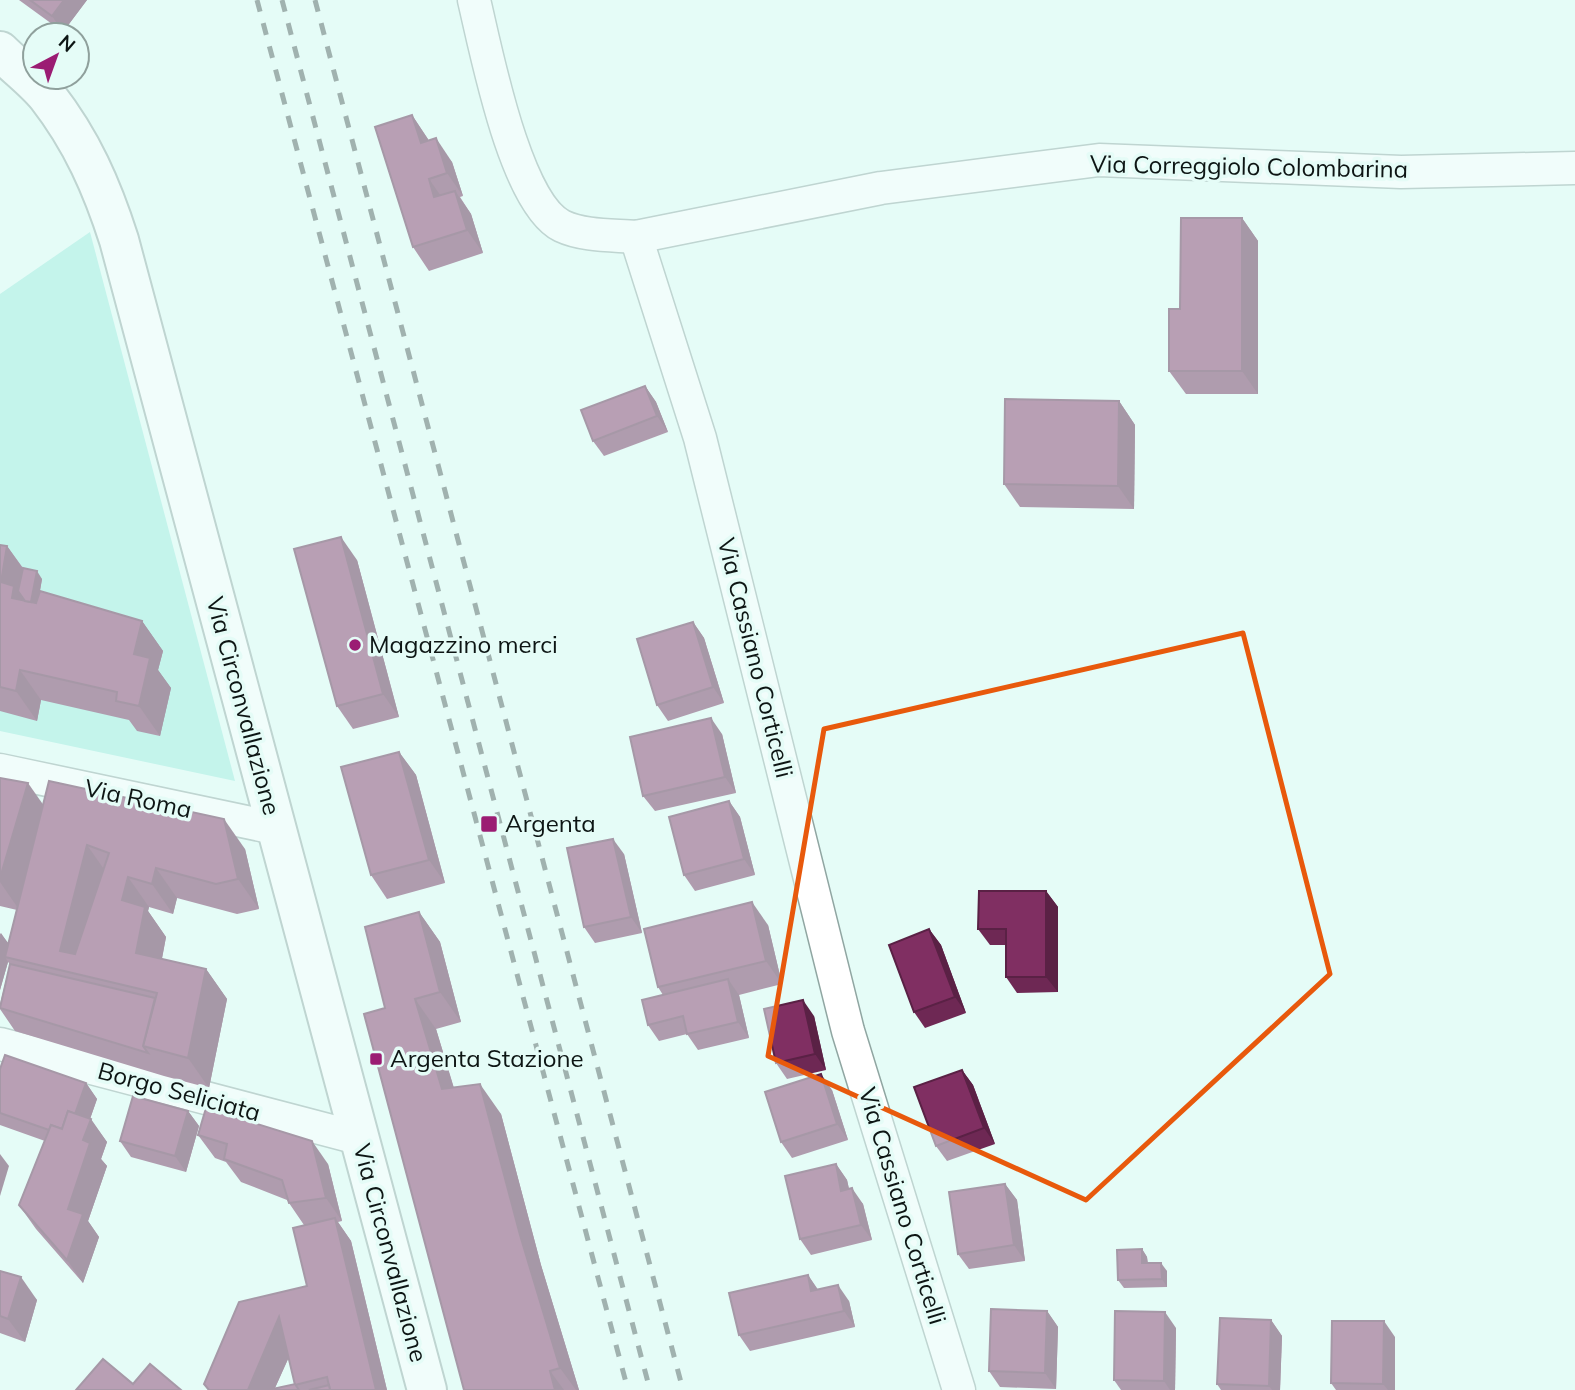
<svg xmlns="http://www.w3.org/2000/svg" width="1575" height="1390" viewBox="0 0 1575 1390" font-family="Mulish,sans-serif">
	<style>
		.green { fill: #9beadc }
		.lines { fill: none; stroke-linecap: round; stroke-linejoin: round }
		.street-casing { stroke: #90a6a2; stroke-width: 35 }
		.secondary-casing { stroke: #90a6a2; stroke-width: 42 }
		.street { stroke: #fff; stroke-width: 32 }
		.secondary { stroke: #fff; stroke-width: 38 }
		.rail { stroke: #4d5957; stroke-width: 5; stroke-dasharray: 12 12; stroke-linecap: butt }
		.wall { fill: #6e2854; fill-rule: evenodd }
		.shaded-wall { fill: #5a2145 }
		.building { fill: #802f62; stroke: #5a2145; stroke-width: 2; fill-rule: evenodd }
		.marked { fill: none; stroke: #e8590c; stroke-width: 5; stroke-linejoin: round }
		.poi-dot { fill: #9b1c73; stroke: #e5fcf7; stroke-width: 2.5 }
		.labels { text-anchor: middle; stroke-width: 7; stroke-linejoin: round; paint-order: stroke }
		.street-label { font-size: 24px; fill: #0d1514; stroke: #e5fcf7 }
		.poi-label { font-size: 24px; fill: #0d1514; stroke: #e5fcf7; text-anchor: start }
	</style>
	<rect width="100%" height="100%" fill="#e5fcf7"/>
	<!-- green -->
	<polygon class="green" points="90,232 235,781 0,731 0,294"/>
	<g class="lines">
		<!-- street casing -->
		<g class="street-casing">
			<g id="street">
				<path d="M474,0c12,50 41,203 88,226 21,10 50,9 74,11l245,-49 218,-28 302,12 174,-4"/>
				<polyline points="636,237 700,438 848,1031 959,1390"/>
				<polyline points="0,770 275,828"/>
				<polyline points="0,1044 358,1138"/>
			</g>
		</g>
		<!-- secondary casing -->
		<g class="secondary-casing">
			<path id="secondary" d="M0,51c15,15 34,29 47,45 35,45 55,91 72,144l308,1150"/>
		</g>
		<!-- street -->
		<use href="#street" class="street"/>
		<!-- secondary -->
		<use href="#secondary" class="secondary"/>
		<!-- rail -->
		<g class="rail">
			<polyline points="257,0 628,1390"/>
			<polyline points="282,0 650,1390"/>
			<polyline points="315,0 683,1390"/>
		</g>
	</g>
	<!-- wall -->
	<g class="wall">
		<polygon points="19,0 87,0 63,32"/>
		<polygon points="412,115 429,141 452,162 463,196 460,197 471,214 483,253 429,271 413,247"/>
		<polygon points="1242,218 1258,241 1258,394 1186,394 1169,371 1180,309"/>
		<polygon points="645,386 656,402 668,432 604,456 593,441"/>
		<polygon points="1119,401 1135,425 1134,509 1020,507 1004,484"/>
		<polygon points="0,545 7,546 23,568 42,579 40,591 142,621 163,651 158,670 171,688 160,736 137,731 129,720 41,700 37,721 0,711"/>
		<polygon points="357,560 399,717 353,729 337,706"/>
		<polygon points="693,622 704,638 724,703 668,721 657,705"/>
		<polygon points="722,734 736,793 655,811 643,796"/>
		<polygon points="399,752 416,775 445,883 387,899 371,875"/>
		<polygon points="0,778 43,805 245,849 259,909 237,914 177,898 173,914 149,907 148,911 166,937 162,959 206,969 227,999 209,1088 164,1076 15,1031 0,1009 0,1004 10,964 8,962 0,990 0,933 9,944 17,910 0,906"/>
		<polygon points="729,801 740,817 755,875 695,891 684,875"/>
		<polygon points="624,854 642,933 595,943 584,927"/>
		<polygon points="1046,891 1058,907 1058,992 1017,993 1006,977 1006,945 990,945 978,929"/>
		<polygon points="419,912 440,942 461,1022 436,1029 454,1088 501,1114 541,1265 579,1390 464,1390 385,1008"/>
		<polygon points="768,925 782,984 739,995 749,1038 698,1050 687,1034 659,1041 648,1025 663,995 658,987"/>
		<polygon points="929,929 941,945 966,1013 925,1028 914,1012"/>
		<polygon points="814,1016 826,1070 787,1079 776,1063"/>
		<polygon points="0,1069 86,1083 97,1099 90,1119 107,1142 101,1159 107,1166 88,1221 99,1237 83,1283 36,1229 19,1205 45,1141 0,1125"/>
		<polygon points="962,1070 973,1085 995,1144 947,1161 936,1146"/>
		<polygon points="832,1090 848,1140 792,1158 781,1142"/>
		<polygon points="188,1111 199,1126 186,1172 131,1157 120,1141"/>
		<path d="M198,1135l130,29 14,57 -4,1 13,19 36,149h-179l-4,-6 103,-98 -3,-61 -15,-22 -2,-3 -46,-18 -15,-20 -11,-4zM289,1357l6,27 -20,4z"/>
		<polygon points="836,1164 847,1180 849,1189 863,1204 872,1240 811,1255 800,1239"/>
		<polygon points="1005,1184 1017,1200 1025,1261 969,1269 958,1254"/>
		<polygon points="1142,1249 1147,1257 1148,1263 1167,1271 1167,1287 1124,1288 1118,1280"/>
		<polygon points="0,1271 37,1300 25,1342 0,1333"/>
		<polygon points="808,1275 817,1289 849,1301 855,1327 750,1351 739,1335"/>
		<polygon points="1047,1311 1058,1327 1056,1389 1000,1387 989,1371"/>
		<polygon points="1271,1320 1282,1336 1280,1390 1221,1390 1217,1384"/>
		<polygon points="1176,1328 1175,1390 1121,1390 1114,1380"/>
		<polygon points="1395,1337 1395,1390 1336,1390 1331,1383"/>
	</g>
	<!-- shaded-wall -->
	<g class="shaded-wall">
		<polygon points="64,0 87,0 63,32 52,16"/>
		<polygon points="412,115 428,139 437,166 421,143"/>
		<polygon points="436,138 452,162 463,196 447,173"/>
		<polygon points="429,179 445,202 434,197"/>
		<polygon points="455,191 471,214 483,253 467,230"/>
		<polygon points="1242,218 1258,241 1258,394 1242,371"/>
		<polygon points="645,386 656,402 668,432 657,416"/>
		<polygon points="1119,401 1135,425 1134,509 1118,486"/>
		<polygon points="341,537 357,560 399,717 383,694"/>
		<polygon points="7,546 28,576 37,571 42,579 33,628 1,582"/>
		<polygon points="142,621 163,651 158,670 171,688 160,736 139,706 134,654"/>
		<polygon points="693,622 704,638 724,703 713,687"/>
		<polygon points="20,670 41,700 37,721 16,691"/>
		<polygon points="711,718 722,734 736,793 725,777"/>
		<polygon points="399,752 416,775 445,883 429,860"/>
		<polygon points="28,783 49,813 20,911 0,882 0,878"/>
		<polygon points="729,801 740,817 755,875 744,859"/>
		<polygon points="224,819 245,849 259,909 238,879"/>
		<polygon points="613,839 624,854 642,933 631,917"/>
		<polygon points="87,845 108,875 83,976 60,951"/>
		<polygon points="156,868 177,898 173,914 152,884"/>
		<polygon points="128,877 149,907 148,911 166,937 157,983 136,953 122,900"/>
		<polygon points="1046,891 1058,907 1058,992 1046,977"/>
		<polygon points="752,902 768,925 782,984 766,961"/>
		<polygon points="419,912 440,942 461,1022 440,992"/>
		<polygon points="929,929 941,945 966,1013 955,997"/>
		<polygon points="1,933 12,949 5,957 8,962 0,990 0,937"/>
		<polygon points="206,969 227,999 209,1088 188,1058"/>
		<polygon points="728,979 739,995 749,1038 738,1022"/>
		<polygon points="415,999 436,1029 463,1119 442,1089"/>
		<polygon points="803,1000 814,1016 826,1070 815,1054"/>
		<polygon points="962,1070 973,1085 995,1144 984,1128"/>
		<polygon points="821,1074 832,1090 848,1140 837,1124"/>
		<polygon points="86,1083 97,1099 78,1153 67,1137"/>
		<polygon points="480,1084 501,1114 541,1265 579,1390 576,1390 560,1368 520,1235"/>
		<polygon points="188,1111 199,1126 186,1172 175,1156"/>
		<polygon points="91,1119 107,1142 101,1159 107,1166 88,1221 99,1237 83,1283 67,1260 68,1209 83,1140"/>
		<polygon points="312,1141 328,1164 342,1221 326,1198"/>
		<polygon points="0,1154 9,1166 0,1196"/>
		<polygon points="836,1164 847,1180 853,1207 841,1191"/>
		<polygon points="1005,1184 1017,1200 1025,1261 1014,1245"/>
		<polygon points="852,1188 863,1204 872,1240 861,1225"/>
		<polygon points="335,1218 351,1241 387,1390 376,1390"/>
		<polygon points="1142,1249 1147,1257 1148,1271 1142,1263"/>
		<polygon points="1161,1263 1167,1271 1167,1287 1162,1279"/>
		<polygon points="808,1275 819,1291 811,1291"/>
		<polygon points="21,1277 37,1300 25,1342 8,1319"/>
		<polygon points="838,1285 849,1301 855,1327 844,1311"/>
		<polygon points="1047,1311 1058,1327 1056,1389 1045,1373"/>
		<polygon points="1165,1312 1176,1328 1175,1390 1170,1390 1164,1381"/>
		<polygon points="279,1317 296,1341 274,1390 248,1390"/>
		<polygon points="1271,1320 1282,1336 1280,1390 1272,1390 1269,1386"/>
		<polygon points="1384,1321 1395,1337 1395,1390 1388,1390 1383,1384"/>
		<polygon points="550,1371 564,1390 555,1390"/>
	</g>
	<!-- building -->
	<g class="building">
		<polygon points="30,0 64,0 52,16"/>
		<polygon points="412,115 421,143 436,138 447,173 429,179 434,197 455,191 467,230 413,247 375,127"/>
		<polygon points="1181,218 1242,218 1242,371 1169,371 1169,309 1180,309"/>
		<polygon points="645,386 657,416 593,441 581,410"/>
		<polygon points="1005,399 1119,401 1118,486 1004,484"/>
		<polygon points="341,537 383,694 337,706 294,549"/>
		<polygon points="0,545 7,546 1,582 14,586 12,598 36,603 40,591 142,621 134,654 150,658 139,706 116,701 117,692 20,670 16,691 0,687"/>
		<polygon points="23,568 37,571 31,602 25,601 18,591"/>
		<polygon points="693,622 713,687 657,705 637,639"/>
		<polygon points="711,718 725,777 643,796 630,737"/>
		<polygon points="399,752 429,860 371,875 341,767"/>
		<polygon points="0,778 28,783 0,878"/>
		<path d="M49,781l175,38 14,60 -22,5 -60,-16 -4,16 -24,-7 -6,23 23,7 -9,46 70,16 -18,89 -45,-12 14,-53 -152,-36zM87,845l22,8 -34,101 -15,-3z"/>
		<polygon points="729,801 744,859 684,875 669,817"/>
		<polygon points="613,839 631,917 584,927 567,848"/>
		<polygon points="979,891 1046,891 1046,977 1006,977 1006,929 978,929"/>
		<polygon points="752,902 766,961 658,987 644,929"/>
		<polygon points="419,912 440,992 415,999 442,1089 480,1084 520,1235 560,1368 550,1371 555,1390 464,1390 364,1014 385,1008 365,927"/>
		<polygon points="929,929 955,997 914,1012 889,945"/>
		<polygon points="10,964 155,998 143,1046 148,1053 0,1008"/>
		<polygon points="728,979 738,1022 687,1034 683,1016 648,1025 642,1000"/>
		<polygon points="803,1000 815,1054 776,1063 764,1009"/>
		<polygon points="5,1055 86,1083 75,1114 68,1111 62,1129 51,1125 49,1130 0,1113 0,1069"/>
		<polygon points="962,1070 984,1128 936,1146 914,1087"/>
		<polygon points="821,1074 837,1124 781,1142 765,1092"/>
		<polygon points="133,1096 188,1111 175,1156 120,1141"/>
		<polygon points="206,1108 312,1141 326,1198 289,1203 282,1180 224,1159 227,1144 198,1135"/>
		<polygon points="68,1111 91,1119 83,1140 90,1143 68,1209 83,1214 67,1260 19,1205 51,1125 62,1129"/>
		<polygon points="836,1164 841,1191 852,1188 861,1225 800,1239 785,1176"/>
		<polygon points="1005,1184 1014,1245 958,1254 949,1192"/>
		<polygon points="335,1218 376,1390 330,1390 327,1377 295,1385 279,1317 248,1390 209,1390 204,1384 239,1302 307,1286 293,1228"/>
		<polygon points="1142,1249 1142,1263 1161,1263 1162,1279 1118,1280 1117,1250"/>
		<polygon points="0,1271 21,1277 8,1319 0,1316"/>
		<polygon points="808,1275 811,1291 838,1285 844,1311 739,1335 729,1293"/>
		<polygon points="991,1309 1047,1311 1045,1373 989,1371"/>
		<polygon points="1115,1311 1165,1312 1164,1381 1114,1380"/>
		<polygon points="1220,1318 1271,1320 1269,1386 1217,1384"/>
		<polygon points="1332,1321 1384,1321 1383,1384 1331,1383"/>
		<polygon points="103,1359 133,1384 150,1364 181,1390 76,1390"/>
		<polygon points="295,1384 299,1390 268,1390"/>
		<polygon points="329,1385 330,1390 309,1390"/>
	</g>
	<!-- marked area -->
	<path d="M0 0H1575V1390H0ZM1243,633l87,341 -244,226 -318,-144 56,-327z" fill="#e5fcf7" fill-opacity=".55" fill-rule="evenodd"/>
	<path class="marked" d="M1243,633l87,341 -244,226 -318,-144 56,-327z"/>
	<!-- markers -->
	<g class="poi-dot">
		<circle cx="355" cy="645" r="7"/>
		<rect x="480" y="815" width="18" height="18" rx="3.5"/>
		<rect x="369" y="1052" width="14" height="14" rx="3.5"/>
	</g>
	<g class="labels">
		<!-- street labels -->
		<g class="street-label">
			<text transform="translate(1249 167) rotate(1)" y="8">Via Correggiolo Colombarina</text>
			<text transform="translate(755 658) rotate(76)" y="8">Via Cassiano Corticelli</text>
			<text transform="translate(243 706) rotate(75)" y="8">Via Circonvallazione</text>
			<text transform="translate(138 799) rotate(12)" y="8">Via Roma</text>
			<text transform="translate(179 1092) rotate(15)" y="8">Borgo Seliciata</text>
			<text transform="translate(902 1206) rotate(73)" y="8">Via Cassiano Corticelli</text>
			<text transform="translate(390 1253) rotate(75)" y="8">Via Circonvallazione</text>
		</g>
		<!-- poi labels -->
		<g class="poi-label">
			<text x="369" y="653">Magazzino merci</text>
			<text x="505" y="832">Argenta</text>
			<text x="390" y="1067">Argenta Stazione</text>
		</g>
	</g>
	<!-- north arrow -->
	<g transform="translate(56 56) rotate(41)"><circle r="33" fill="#e5fcf7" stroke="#8fa09c" stroke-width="2"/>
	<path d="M0-5L12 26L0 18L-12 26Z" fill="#9b1c73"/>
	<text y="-10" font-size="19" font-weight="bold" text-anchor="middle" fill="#0d1514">N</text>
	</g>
</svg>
